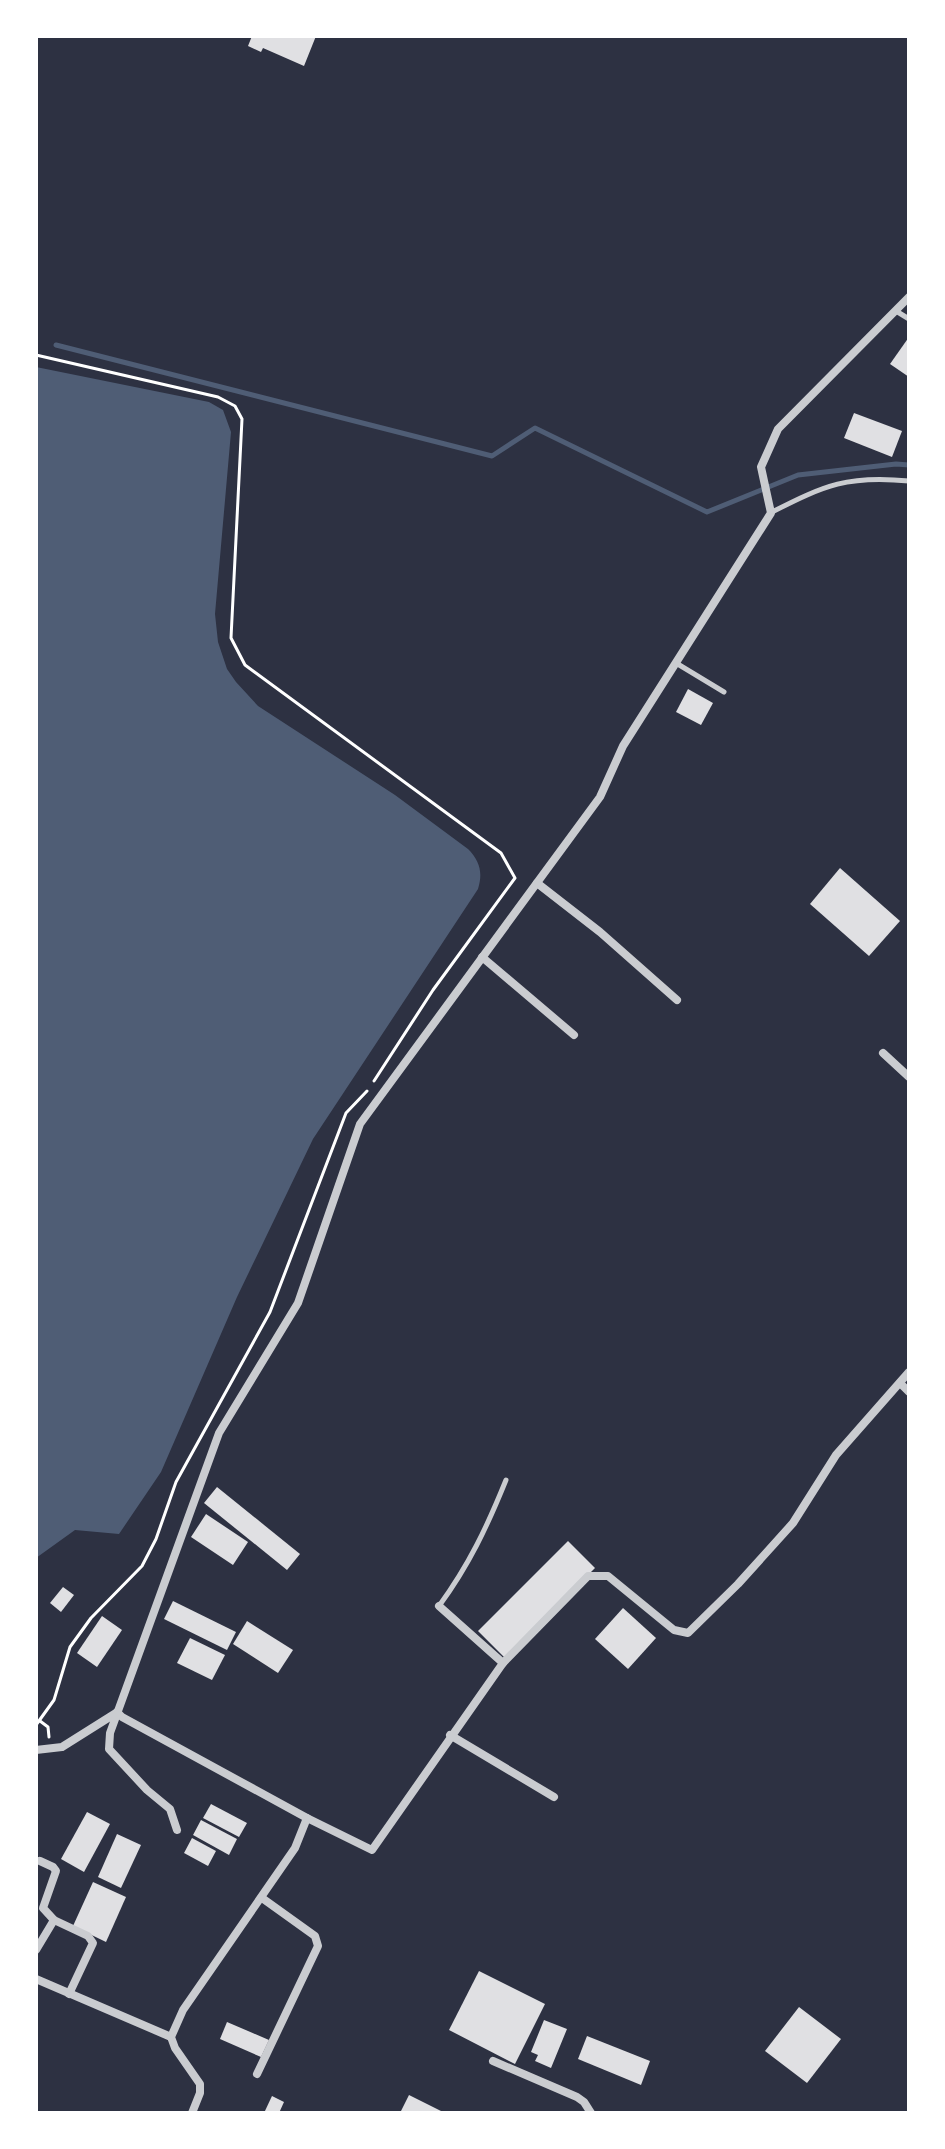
<svg xmlns="http://www.w3.org/2000/svg" width="945" height="2149" viewBox="0 0 945 2149" font-family="Poppins,sans-serif">
	<style>
		.water { fill: #4f5d75 }
		.lines { fill: none; stroke-linecap: round; stroke-linejoin: round }
		.stream { stroke: #4f5d75; stroke-width: 5 }
		.building { fill: #e0e0e3 }
		.path { stroke: #fff; stroke-width: 3 }
		.service { stroke: #caccd0; stroke-width: 5 }
		.minor { stroke: #caccd0; stroke-width: 8 }
	</style>
	<rect width="100%" height="100%" fill="#2d3142"/>
	<!-- water -->
	<path class="water" d="M36,367l173,35 14,8 8,22 -16,182 3,28 9,27 9,13 22,24 137,89 73,54c12,12 15,24 10,40l-165,250 -76,158 -76,175 -42,62 -44,-4 -39,28z"/>
	<g class="lines">
		<!-- stream -->
		<polyline class="stream" points="56,345 492,456 535,428 707,512 798,475 896,464 909,465"/>
	</g>
	<!-- building -->
	<g class="building">
		<polygon points="252,36 316,36 304,66 263,48 261,52 248,46"/>
		<polygon points="909,337 909,377 890,364"/>
		<polygon points="854,413 902,431 892,457 844,438"/>
		<polygon points="688,689 713,703 701,725 676,712"/>
		<polygon points="840,868 900,921 869,956 810,904"/>
		<polygon points="217,1487 300,1554 287,1570 204,1503"/>
		<polygon points="206,1514 248,1542 233,1565 191,1537"/>
		<polygon points="568,1541 595,1568 505,1658 478,1631"/>
		<polygon points="63,1587 74,1595 61,1612 50,1603"/>
		<polygon points="173,1601 236,1632 227,1650 164,1619"/>
		<polygon points="623,1608 656,1638 628,1669 595,1639"/>
		<polygon points="102,1616 122,1630 97,1667 77,1653"/>
		<polygon points="247,1621 293,1650 278,1673 233,1644"/>
		<polygon points="190,1638 225,1655 212,1680 177,1663"/>
		<polygon points="211,1804 247,1823 239,1837 203,1818"/>
		<polygon points="87,1812 110,1824 84,1872 61,1859"/>
		<polygon points="201,1820 237,1839 229,1855 193,1835"/>
		<polygon points="117,1834 141,1845 121,1888 98,1877"/>
		<polygon points="192,1838 216,1851 208,1866 184,1853"/>
		<polygon points="93,1882 126,1897 106,1942 73,1926"/>
		<polygon points="479,1971 545,2004 515,2064 449,2030"/>
		<polygon points="799,2007 841,2039 807,2083 765,2051"/>
		<polygon points="544,2020 567,2029 551,2068 535,2061 538,2055 531,2052"/>
		<polygon points="227,2022 269,2040 261,2057 220,2039"/>
		<polygon points="587,2036 650,2061 641,2085 578,2059"/>
		<polygon points="409,2095 445,2113 400,2113"/>
		<polygon points="272,2096 284,2102 279,2113 264,2113"/>
	</g>
	<g class="lines">
		<!-- path -->
		<g class="path">
			<polyline points="36,355 218,397 235,406 242,419 231,638 245,665 501,853 515,878 433,990 374,1081"/>
			<polyline points="40,1721 48,1727 49,1737"/>
			<polyline points="36,1725 54,1700 70,1647 91,1618 142,1566 156,1539 176,1482 270,1312 346,1113 367,1091"/>
		</g>
		<!-- service -->
		<g class="service">
			<polyline points="896,311 909,319"/>
			<path d="M772,512c53,-27 76,-37 137,-31"/>
			<polyline points="676,663 724,692"/>
			<path d="M439,1606c30,-41 48,-79 67,-126"/>
		</g>
		<!-- minor -->
		<g class="minor">
			<polyline points="537,883 600,932 677,1000"/>
			<polyline points="482,957 574,1035"/>
			<polyline points="883,1053 909,1077"/>
			<polyline points="900,1383 909,1392"/>
			<polyline points="439,1606 503,1663"/>
			<polyline points="117,1712 122,1717 307,1818 372,1850 503,1663 588,1576 608,1576 674,1630 688,1633 738,1584 793,1523 836,1455 909,1372"/>
			<polyline points="450,1735 554,1797"/>
			<polyline points="36,1750 62,1747 116,1713"/>
			<polyline points="177,1830 170,1809 147,1790 109,1749 110,1733 219,1433 298,1303 360,1124 600,797 623,746 771,513 761,467 778,429 909,297"/>
			<polyline points="54,1920 88,1936 93,1943 69,1994"/>
			<polyline points="36,1950 54,1920 43,1908 56,1871 53,1867 40,1861"/>
			<polyline points="36,1979 171,2037"/>
			<polyline points="493,2061 577,2097 584,2102 591,2113"/>
			<polyline points="257,2074 318,1946 315,1936 262,1898"/>
			<polyline points="192,2113 200,2093 200,2084 175,2048 171,2037 183,2010 295,1848 307,1818"/>
		</g>
	</g>
	<!-- border -->
	<rect width="945" height="2149" fill="none" stroke="#ffffff" stroke-width="76"/>
</svg>
